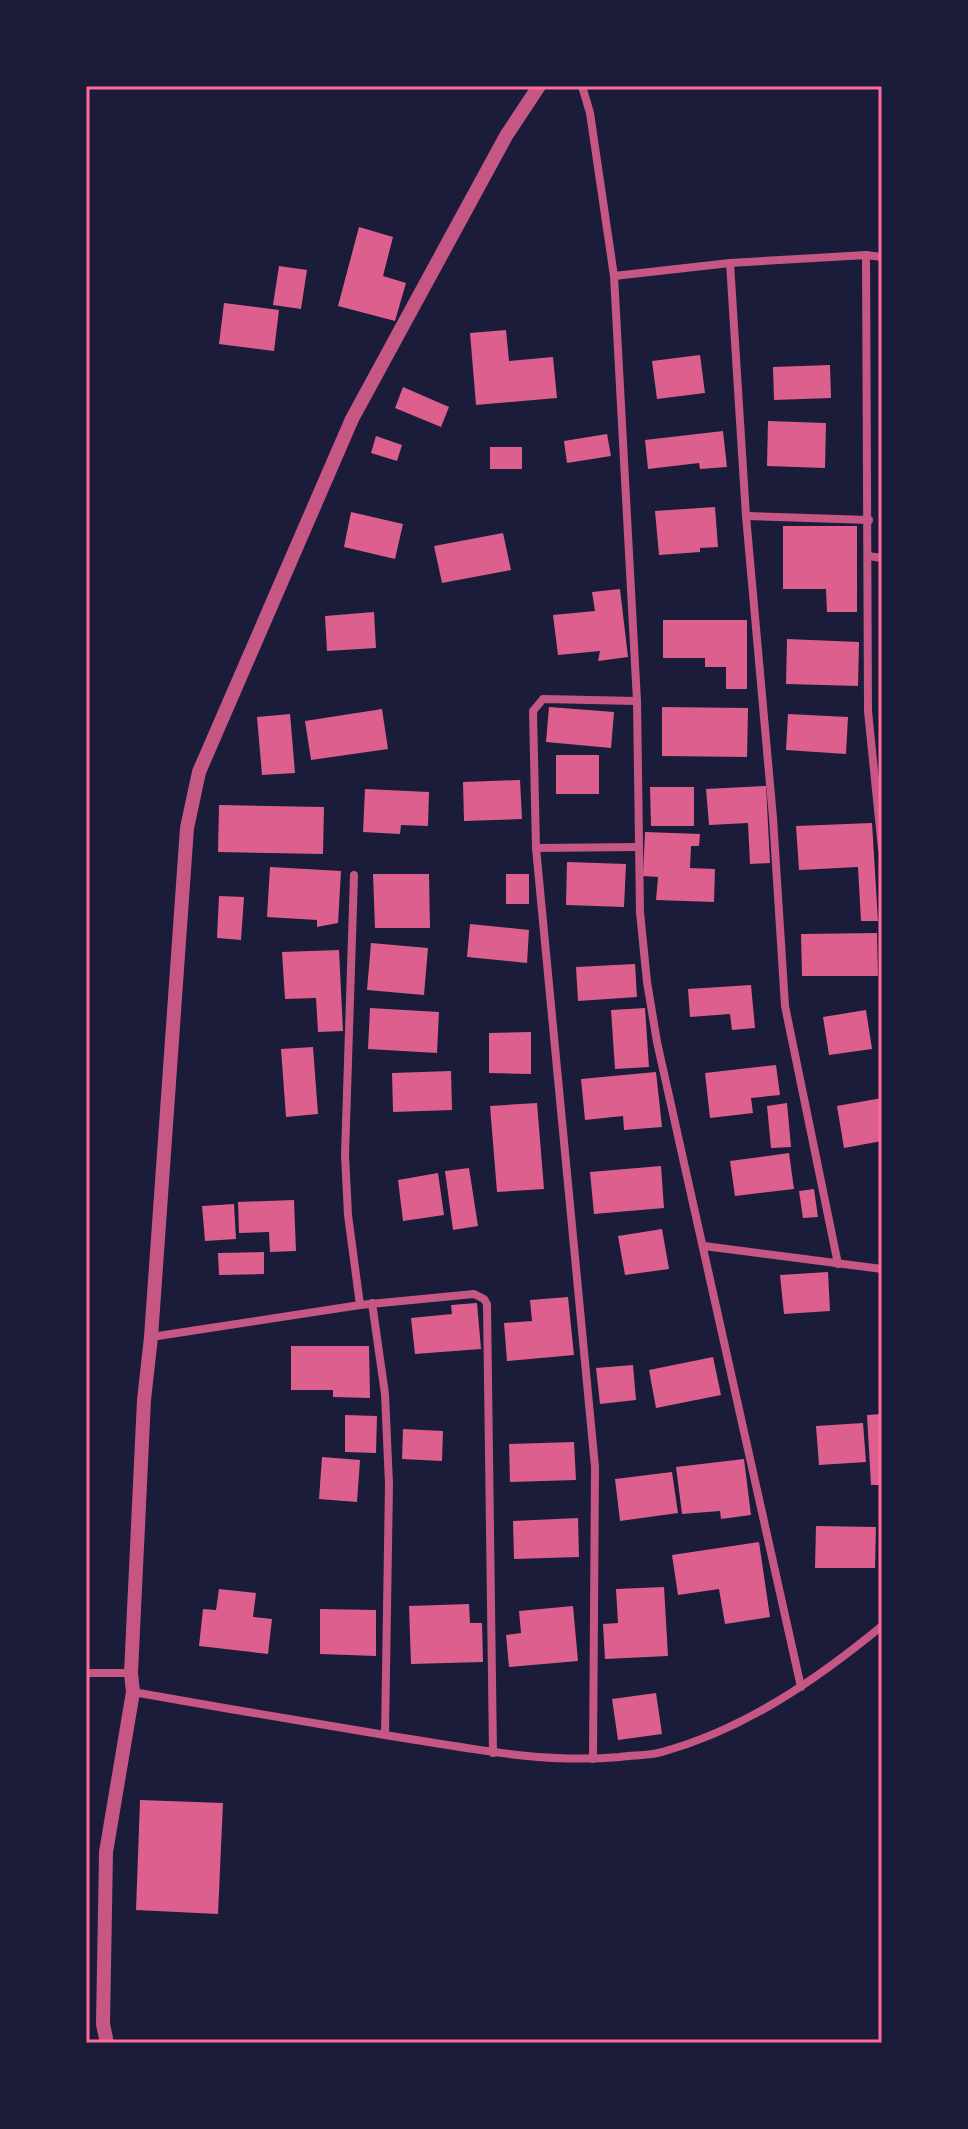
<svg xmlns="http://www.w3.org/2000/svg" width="968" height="2129" viewBox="0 0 968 2129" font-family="Ubuntu,sans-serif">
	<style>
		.building { fill: #dd5f8e }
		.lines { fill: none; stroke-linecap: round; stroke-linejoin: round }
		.minor { stroke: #c65784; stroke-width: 8 }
		.tertiary { stroke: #c65784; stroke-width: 14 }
		.neatline { fill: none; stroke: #ff6b9d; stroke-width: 3 }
	</style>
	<rect width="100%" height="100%" fill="#1b1b3a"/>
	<!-- building -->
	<g class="building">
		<polygon points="359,227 393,237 383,276 406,283 395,321 338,306"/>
		<polygon points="279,266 307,270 301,309 273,305"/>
		<polygon points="224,303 279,310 274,351 219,344"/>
		<polygon points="506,330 509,361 553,357 557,398 476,405 470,333"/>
		<polygon points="700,355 705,393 657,399 652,361"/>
		<polygon points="830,365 831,398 774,400 773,367"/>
		<polygon points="403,387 449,407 441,427 395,408"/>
		<polygon points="768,421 826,423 825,468 767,466"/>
		<polygon points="723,431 727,467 700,469 699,463 648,469 645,440"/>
		<polygon points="607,434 611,456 567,463 564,441"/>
		<polygon points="376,436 402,445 397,461 371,453"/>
		<rect x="490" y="447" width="32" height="22"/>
		<polygon points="715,507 718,547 700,548 700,552 659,555 655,511"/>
		<polygon points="351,512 403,524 395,559 344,547"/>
		<polygon points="783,526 857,526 857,612 827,612 826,589 783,589"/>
		<polygon points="503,533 511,570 442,583 434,546"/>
		<polygon points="620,589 628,657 598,661 600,651 558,655 553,615 595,611 592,592"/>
		<polygon points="374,612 376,648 327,651 325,616"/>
		<polygon points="663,620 747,620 747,689 726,689 726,667 705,667 705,658 663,658"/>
		<polygon points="787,639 859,642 858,686 786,684"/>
		<polygon points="549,707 614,712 611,748 546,742"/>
		<polygon points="662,707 748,708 747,757 662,756"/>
		<polygon points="382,709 388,749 311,760 305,721"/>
		<polygon points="290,714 295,773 262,775 257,717"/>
		<polygon points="788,714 848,717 846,754 786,750"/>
		<rect x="556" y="755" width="43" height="39"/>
		<polygon points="520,780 522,819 464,821 463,782"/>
		<polygon points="766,786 770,863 750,864 748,823 709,825 706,789"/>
		<polygon points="650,787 694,787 694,826 651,826"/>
		<polygon points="365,789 429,792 428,826 401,825 400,834 363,832"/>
		<polygon points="219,805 324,807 323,854 218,852"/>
		<polygon points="872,823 878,921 861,921 858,867 799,870 796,826"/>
		<polygon points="645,832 700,834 699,846 691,846 690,868 715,869 714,902 656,900 658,877 643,876"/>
		<polygon points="567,862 626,864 624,907 566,905"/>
		<polygon points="270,867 341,871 338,923 317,927 317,920 267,917"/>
		<polygon points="373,874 429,874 430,928 375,928"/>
		<rect x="506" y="874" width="23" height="30"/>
		<polygon points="219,896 244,897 241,940 217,938"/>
		<polygon points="470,924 529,930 527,963 467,957"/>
		<polygon points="877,933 878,976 802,976 801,934"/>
		<polygon points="371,943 428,948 424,995 367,990"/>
		<polygon points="339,950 343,1031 318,1032 316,998 285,999 282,952"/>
		<polygon points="635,964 637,997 578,1001 576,967"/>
		<polygon points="751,985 755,1028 732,1030 730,1014 690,1017 688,989"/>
		<polygon points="370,1008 439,1012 437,1053 368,1049"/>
		<polygon points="645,1008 649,1067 615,1069 611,1010"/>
		<polygon points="866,1010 872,1049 829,1055 823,1017"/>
		<polygon points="531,1032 531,1074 489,1073 489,1033"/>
		<polygon points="313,1047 318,1114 286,1117 281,1049"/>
		<polygon points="776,1065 780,1095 751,1098 753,1113 710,1118 705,1073"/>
		<polygon points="451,1071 452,1110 393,1112 392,1073"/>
		<polygon points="656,1072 662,1127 624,1130 623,1116 585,1120 581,1079"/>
		<polygon points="882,1098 882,1141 844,1148 837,1106"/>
		<polygon points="537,1103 544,1189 497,1192 490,1106"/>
		<polygon points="787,1103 791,1147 771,1148 767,1106"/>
		<polygon points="789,1153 794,1189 735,1196 730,1161"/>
		<polygon points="661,1166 664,1208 594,1214 590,1172"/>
		<polygon points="469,1168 478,1226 453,1230 445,1171"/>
		<polygon points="438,1173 444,1215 403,1221 398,1180"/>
		<polygon points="814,1189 818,1217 803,1218 799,1191"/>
		<polygon points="294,1200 296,1251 270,1252 269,1232 239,1233 238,1202"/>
		<polygon points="234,1204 236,1239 205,1241 202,1206"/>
		<polygon points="662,1229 669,1269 625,1275 618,1236"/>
		<polygon points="264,1252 264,1274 219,1275 218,1253"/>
		<polygon points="828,1272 830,1311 784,1314 780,1275"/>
		<polygon points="568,1297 574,1355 507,1361 504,1323 532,1321 530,1300"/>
		<polygon points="477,1303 481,1349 415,1354 411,1318 452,1314 451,1305"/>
		<polygon points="291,1346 369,1346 370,1398 333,1397 333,1390 291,1390"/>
		<polygon points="713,1357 721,1395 656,1408 649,1370"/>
		<polygon points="633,1365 636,1400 600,1404 596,1368"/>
		<polygon points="882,1414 882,1485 871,1485 867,1415"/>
		<polygon points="345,1415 377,1416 376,1453 345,1452"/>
		<polygon points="863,1423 866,1462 819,1465 816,1426"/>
		<polygon points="403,1429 443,1431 442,1461 402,1459"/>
		<polygon points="574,1442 576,1480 510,1482 509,1444"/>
		<polygon points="322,1457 360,1460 357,1502 319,1499"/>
		<polygon points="744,1459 751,1515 721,1519 720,1511 682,1514 676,1467"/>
		<polygon points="672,1472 678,1513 620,1521 615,1479"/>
		<polygon points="578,1518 579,1557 514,1559 513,1521"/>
		<polygon points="816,1526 876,1527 875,1568 815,1568"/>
		<polygon points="759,1542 770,1617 725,1624 719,1589 678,1595 672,1555"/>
		<polygon points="664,1587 668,1656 605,1659 603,1624 618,1623 616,1589"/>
		<polygon points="219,1589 256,1593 253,1617 272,1619 268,1654 199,1646 203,1609 216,1610"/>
		<polygon points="469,1604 470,1623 482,1623 483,1662 411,1664 409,1606"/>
		<polygon points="573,1606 578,1661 509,1667 506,1635 521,1633 519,1611"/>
		<polygon points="320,1609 376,1610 376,1656 320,1654"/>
		<polygon points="656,1693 662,1734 618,1740 612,1699"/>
		<polygon points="140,1800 223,1803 218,1914 136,1910"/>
	</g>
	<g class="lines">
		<!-- minor -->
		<g class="minor">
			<polyline points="582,86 590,113 614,276 637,701 640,912 647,982 657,1042 801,1687"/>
			<polyline points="866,255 868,711 882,849"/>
			<polyline points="730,263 746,516 773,818 785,1006 838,1264"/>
			<polyline points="614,276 730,263 866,255 882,257"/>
			<polyline points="746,516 869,520"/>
			<polyline points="868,556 882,558"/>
			<polyline points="536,848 639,847"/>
			<polyline points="354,875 345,1155 348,1215 360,1305"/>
			<polyline points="704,1246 882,1269"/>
			<polyline points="372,1303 385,1394 389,1484 385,1735"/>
			<polyline points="151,1337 360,1305 474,1294 484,1299 487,1304 493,1753"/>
			<polyline points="86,1673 131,1673"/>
			<path d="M133,1692c84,15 167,29 252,43 78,12 155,29 235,22 14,-2 29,-1 42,-5 83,-23 154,-72 220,-126"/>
			<polyline points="593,1759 595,1467 536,848 533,711 543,699 637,701"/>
		</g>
		<!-- tertiary -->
		<polyline class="tertiary" points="107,2043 103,2024 106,1852 133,1692 131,1673 144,1400 151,1337 187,828 199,772 352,419 506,136 539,86"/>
	</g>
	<!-- border -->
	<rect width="968" height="2129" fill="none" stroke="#1b1b3a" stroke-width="176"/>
	<rect x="88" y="88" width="792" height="1953" class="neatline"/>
</svg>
